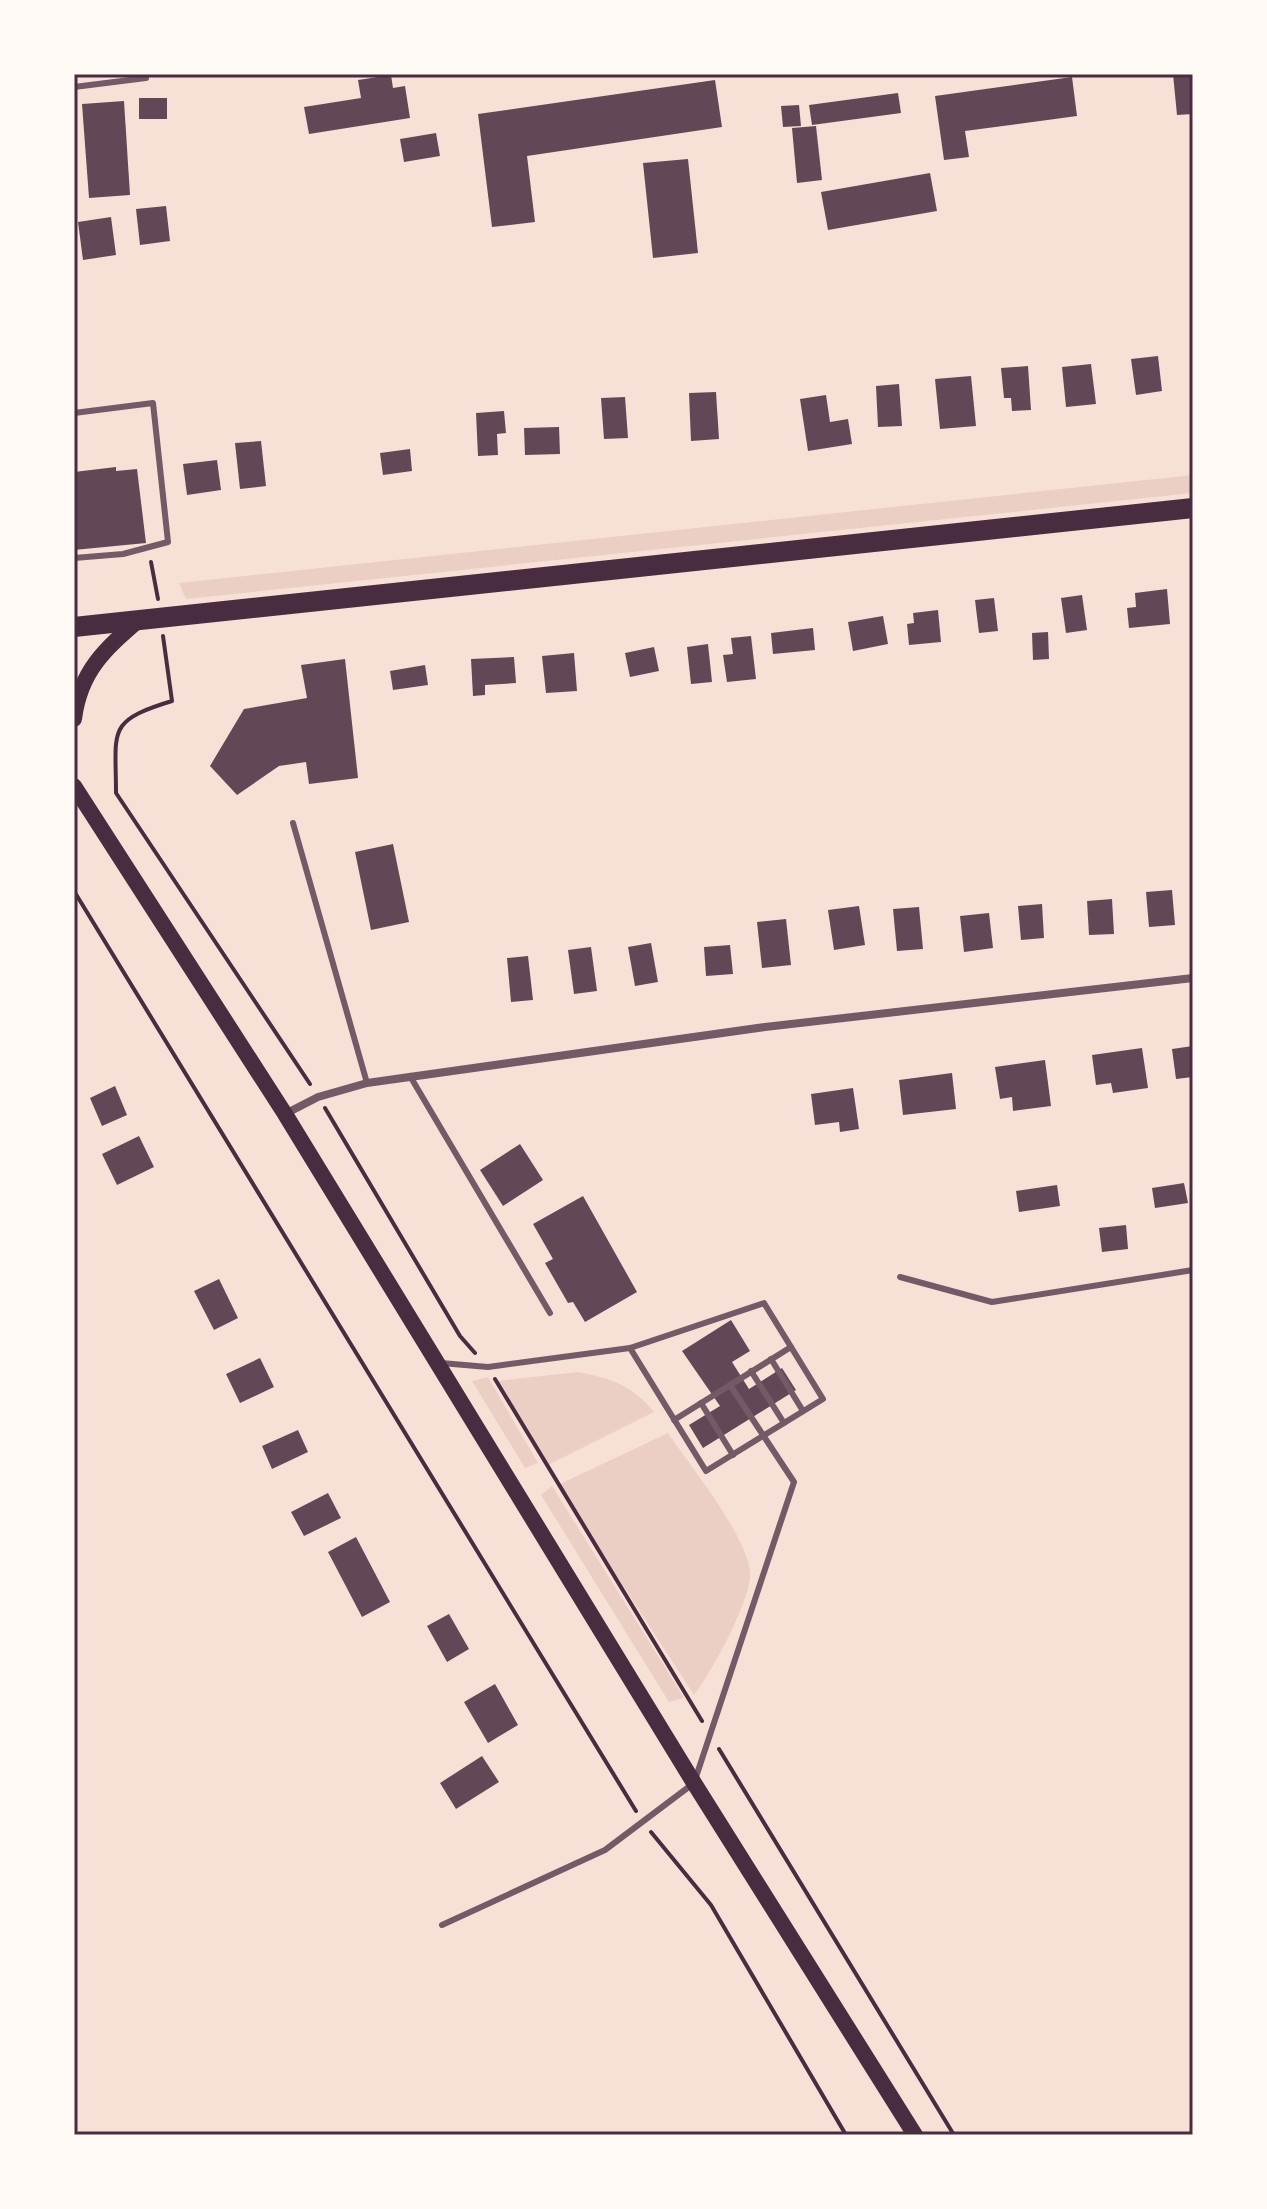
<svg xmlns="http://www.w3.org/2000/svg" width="1267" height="2209" viewBox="0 0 1267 2209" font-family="Arial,sans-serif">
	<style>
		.green { fill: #ebcfc5 }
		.building { fill: #644757 }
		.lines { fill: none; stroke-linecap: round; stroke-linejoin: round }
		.path { stroke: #4a2c40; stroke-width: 4 }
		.service { stroke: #755966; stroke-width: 6 }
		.minor { stroke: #755966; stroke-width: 8 }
		.secondary { stroke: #4a2c40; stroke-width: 16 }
		.trunk { stroke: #4a2c40; stroke-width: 20 }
		.neatline { fill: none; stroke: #4a2c40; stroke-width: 3 }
	</style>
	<rect width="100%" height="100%" fill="#f7e1d7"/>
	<!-- green -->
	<g class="green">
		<polygon points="1193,475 1193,493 186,599 179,583"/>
		<path d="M578,1372c33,6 55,14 76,40l-108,54 -50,-85z"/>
		<polygon points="488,1377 538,1463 525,1468 472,1381"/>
		<path d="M668,1433c23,34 77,100 82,138 3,26 -39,103 -56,124l-136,-210z"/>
		<polygon points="552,1486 683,1696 683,1698 669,1702 541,1495"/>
	</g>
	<!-- building -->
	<g class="building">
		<polygon points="1173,74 1193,74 1193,114 1177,115"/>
		<polygon points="391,75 393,88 405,86 410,118 309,134 304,107 361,98 358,80"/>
		<polygon points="1072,77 1077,116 965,131 969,157 944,160 935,96"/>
		<polygon points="715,80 722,127 527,156 535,222 492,227 478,114"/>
		<polygon points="898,93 901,113 812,125 809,105"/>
		<rect x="139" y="98" width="28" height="21"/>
		<polygon points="124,101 130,195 89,198 82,104"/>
		<polygon points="799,105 801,126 783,127 781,106"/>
		<polygon points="816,126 822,180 797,183 792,128"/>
		<polygon points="436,133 440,156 404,162 400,139"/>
		<polygon points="688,159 698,253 653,258 643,163"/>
		<polygon points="930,173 937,211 828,230 821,192"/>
		<polygon points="166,206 170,241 140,245 136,209"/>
		<polygon points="111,217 116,255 83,260 78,222"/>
		<polygon points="1158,356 1162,391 1136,395 1131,359"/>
		<polygon points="1091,364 1096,404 1066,407 1062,367"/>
		<polygon points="1028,366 1031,410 1012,411 1011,398 1004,398 1001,368"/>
		<polygon points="971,376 976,426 940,429 935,379"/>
		<polygon points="899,384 902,426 878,427 876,386"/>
		<polygon points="716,392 719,439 691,441 689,393"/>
		<polygon points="826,395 830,422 848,419 852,444 808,451 800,399"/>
		<polygon points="625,397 628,438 604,439 601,398"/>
		<polygon points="504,411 506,433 497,434 498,455 478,456 476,413"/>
		<polygon points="559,427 560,454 525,455 524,428"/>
		<polygon points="261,441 266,486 240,489 235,443"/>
		<polygon points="410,449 412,471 383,475 380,453"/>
		<polygon points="217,460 221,490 187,495 183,464"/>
		<polygon points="116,467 116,471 137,469 146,543 74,550 74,472"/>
		<polygon points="1167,589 1170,624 1129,628 1127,608 1136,607 1135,593"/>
		<polygon points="1082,595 1087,630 1066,633 1061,598"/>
		<polygon points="994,598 998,631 979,633 975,600"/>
		<polygon points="938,610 941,642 909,645 907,624 914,623 913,613"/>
		<polygon points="883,616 888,644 853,651 848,622"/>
		<polygon points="813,628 815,650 773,654 771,633"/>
		<polygon points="1048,632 1049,659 1033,660 1032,633"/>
		<polygon points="751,636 756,679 727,682 723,655 733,654 731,638"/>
		<polygon points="708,644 712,682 691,684 687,647"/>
		<polygon points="654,647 659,671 630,677 625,653"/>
		<polygon points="574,653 577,691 546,693 542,656"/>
		<polygon points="514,657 516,683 485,685 485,695 473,696 471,659"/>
		<polygon points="345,659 358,778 309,784 306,762 279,766 237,795 210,766 244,709 307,698 301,665"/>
		<polygon points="425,665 428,685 393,690 390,671"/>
		<polygon points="393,844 409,922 371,930 355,852"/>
		<polygon points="1172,890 1175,925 1149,927 1146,892"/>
		<polygon points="1112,899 1114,934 1089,935 1087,901"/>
		<polygon points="1042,904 1044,938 1021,940 1018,906"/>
		<polygon points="859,906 865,945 834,950 828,910"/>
		<polygon points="919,907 923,949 897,951 893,909"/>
		<polygon points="989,913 993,948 964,952 960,916"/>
		<polygon points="786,919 791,965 762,968 757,922"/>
		<polygon points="651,943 658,982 635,986 628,947"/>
		<polygon points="730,945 733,974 706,976 704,947"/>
		<polygon points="591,947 597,991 574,994 568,950"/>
		<polygon points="528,956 533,1000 511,1002 507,958"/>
		<polygon points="1193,1046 1193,1077 1176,1079 1172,1049"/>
		<polygon points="1142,1048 1148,1088 1113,1093 1111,1083 1096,1085 1092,1055"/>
		<polygon points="1045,1060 1051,1106 1013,1111 1012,1097 1000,1099 995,1067"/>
		<polygon points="952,1073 956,1109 903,1115 899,1080"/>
		<polygon points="115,1086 127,1115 102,1126 90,1098"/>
		<polygon points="853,1088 859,1129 840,1132 839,1122 815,1125 811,1094"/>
		<polygon points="139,1136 154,1167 117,1185 102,1154"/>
		<polygon points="520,1144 543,1180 503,1206 480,1170"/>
		<polygon points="1184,1183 1188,1203 1155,1208 1152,1188"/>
		<polygon points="1057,1185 1060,1206 1019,1212 1016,1191"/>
		<polygon points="583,1196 637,1292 585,1322 573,1302 568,1303 545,1263 553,1259 533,1224"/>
		<polygon points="1126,1225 1128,1249 1102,1252 1099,1228"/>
		<polygon points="219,1279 238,1318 214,1330 194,1291"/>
		<polygon points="731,1320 750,1351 732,1362 749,1389 782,1368 796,1390 703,1448 689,1425 720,1406 682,1351"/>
		<polygon points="260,1358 274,1387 240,1403 226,1374"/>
		<polygon points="298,1430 308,1452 272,1469 262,1446"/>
		<polygon points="328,1493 341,1518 304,1536 291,1512"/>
		<polygon points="356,1537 390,1602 362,1617 328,1552"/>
		<polygon points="449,1614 469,1649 447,1662 427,1626"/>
		<polygon points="495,1684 518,1725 488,1743 464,1702"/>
		<polygon points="482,1756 499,1782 456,1809 440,1783"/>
	</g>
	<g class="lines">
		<!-- path -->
		<g class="path">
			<polyline points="151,562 158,599"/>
			<path d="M163,636l9,65c-66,20 -56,29 -56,92l194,291"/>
			<polyline points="74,891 636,1811"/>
			<polyline points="325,1108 460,1336 475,1353"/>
			<polyline points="495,1379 702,1721"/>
			<polyline points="719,1749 954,2135"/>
			<polyline points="651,1832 711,1905 846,2135"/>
		</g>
		<!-- service -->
		<g class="service">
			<polyline points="74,87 146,78"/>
			<polyline points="74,413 153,403 168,542 123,554 74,558"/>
			<polyline points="293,823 367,1083"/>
			<polyline points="410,1076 550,1313"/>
			<polyline points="900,1277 992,1302 1193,1270"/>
			<polyline points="771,1359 803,1411"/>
			<polyline points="441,1363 488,1367 630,1348 764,1303 823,1399 706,1471 630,1348"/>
			<polyline points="751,1371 784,1423"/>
			<polyline points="701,1403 733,1455"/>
			<polyline points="674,1420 791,1347"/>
			<polyline points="442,1925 605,1850 694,1783 794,1482 730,1385"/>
		</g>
		<!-- minor -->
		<polyline class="minor" points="285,1114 318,1097 367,1083 765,1027 1193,978"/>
		<!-- secondary -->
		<g class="secondary">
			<path d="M74,719c6,-48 31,-70 66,-100"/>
			<polyline points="74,786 285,1114 694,1783 915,2135"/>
		</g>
		<!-- trunk -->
		<polyline class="trunk" points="74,627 1193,508"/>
	</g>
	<!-- border -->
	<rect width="1267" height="2209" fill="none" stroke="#fffaf5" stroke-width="152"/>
	<rect x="76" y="76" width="1115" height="2057" class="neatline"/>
</svg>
